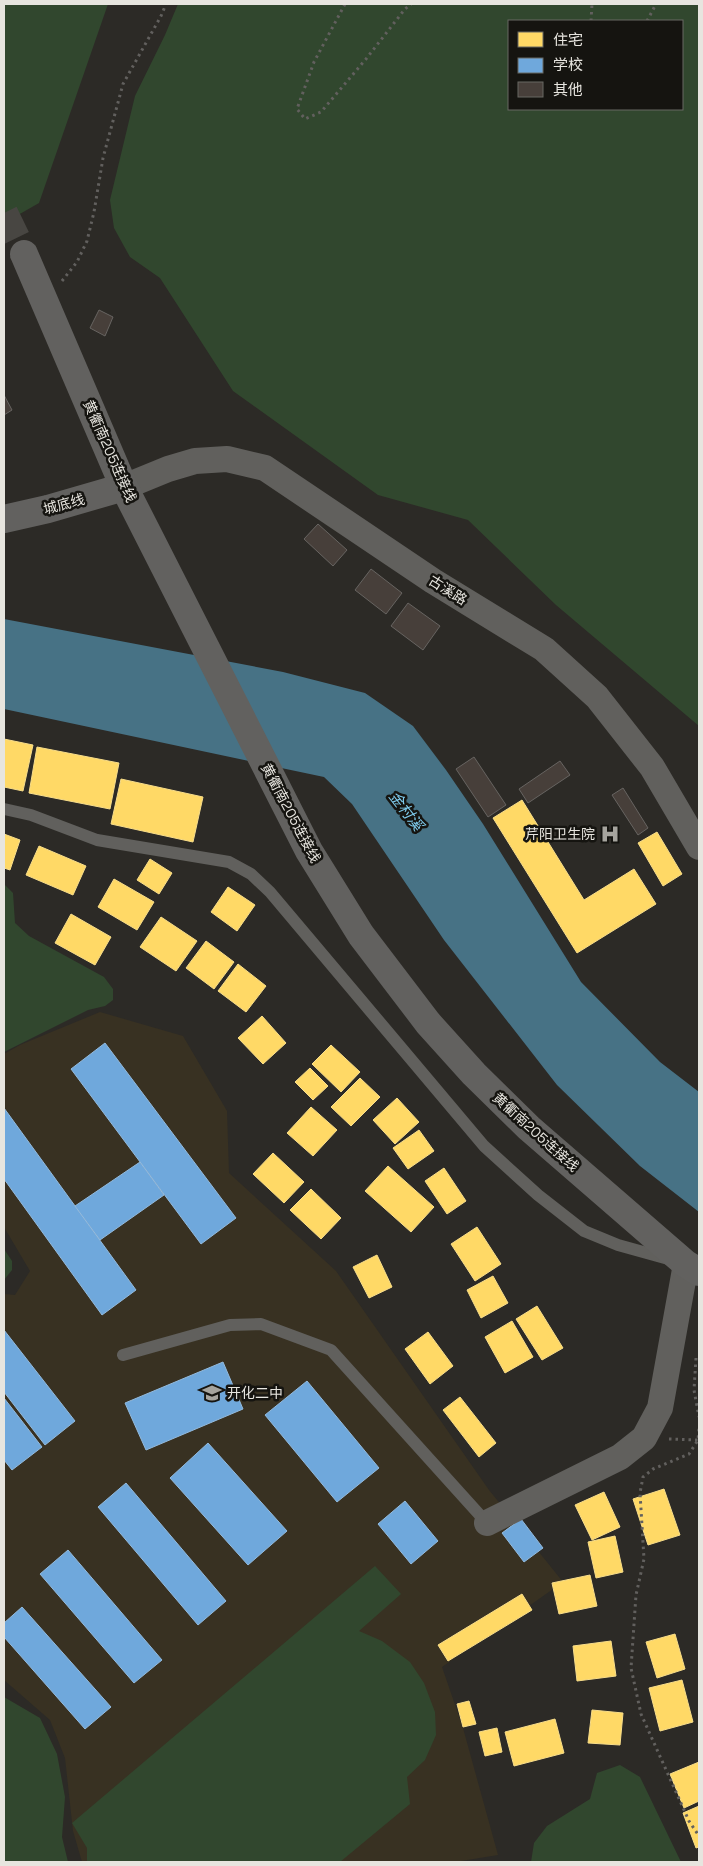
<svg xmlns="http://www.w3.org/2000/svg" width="703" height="1866" viewBox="0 0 703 1866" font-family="'Space Grotesk','Noto Sans SC',sans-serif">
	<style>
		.education { fill: #383122 }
		.green { fill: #31472e; fill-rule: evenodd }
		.water { fill: #477285 }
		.homes { fill: #ffd966; stroke: #f8dd8a }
		.schools { fill: #6fa8dc; stroke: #93badd }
		.building { fill: #473f3a; stroke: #676461 }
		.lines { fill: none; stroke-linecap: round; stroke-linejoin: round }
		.secondary-tunnel { stroke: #484642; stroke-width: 28; stroke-dasharray: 28 14; stroke-linecap: butt }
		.path { stroke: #62605e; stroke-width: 3; stroke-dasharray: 2.5 4; stroke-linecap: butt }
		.lane { stroke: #61605d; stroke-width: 12 }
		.street { stroke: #61605d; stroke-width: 26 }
		.secondary { stroke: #62615f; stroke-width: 28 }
		.labels { text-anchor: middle; stroke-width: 5; stroke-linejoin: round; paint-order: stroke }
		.street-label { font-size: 14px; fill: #e7e5df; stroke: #151410 }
		.poi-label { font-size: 14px; fill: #e7e5df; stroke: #151410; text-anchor: end }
		.water-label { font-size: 15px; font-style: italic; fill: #80cef0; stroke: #151410 }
	</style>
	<rect width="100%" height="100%" fill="#2c2a26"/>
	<!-- education -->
	<polygon class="education" points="100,1012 183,1036 227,1111 229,1173 336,1271 489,1490 563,1582 442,1667 463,1728 498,1855 455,1862 82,1862 73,1831 65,1758 50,1720 4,1680 4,1294 15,1295 30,1271 4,1227 4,1054 20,1045"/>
	<!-- green -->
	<g class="green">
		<polygon points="4,4 108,4 39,203 4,223"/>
		<path d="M178,4h521v722l-143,-121 -88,-85 -90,-25 -145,-104 -73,-113 -30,-21 -16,-29 -4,-28 25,-104 30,-61zM682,21v88h-173v-88z"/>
		<polygon points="4,884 13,893 15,923 29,936 104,977 113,989 113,1000 105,1006 88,1010 4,1052"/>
		<polygon points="4,1249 12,1261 12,1270 4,1280"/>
		<polygon points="375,1566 401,1594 359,1631 382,1641 410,1662 424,1683 435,1712 436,1735 425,1760 407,1777 410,1804 340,1862 87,1862 87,1848 72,1823"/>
		<polygon points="4,1697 40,1718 57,1754 65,1797 62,1837 68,1862 4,1862"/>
		<polygon points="620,1765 640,1777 681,1862 531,1862 534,1843 547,1826 590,1799 597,1773"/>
	</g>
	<!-- water -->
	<polygon class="water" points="4,619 283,672 365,693 413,726 446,770 483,824 581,982 660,1062 699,1092 699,1212 640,1166 557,1085 444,940 352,804 324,777 4,709"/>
	<!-- homes -->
	<g class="homes">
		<polygon points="4,739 33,745 23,791 4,787"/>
		<polygon points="37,747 119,763 110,809 29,793"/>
		<polygon points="121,779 203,797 193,842 111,824"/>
		<polygon points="522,800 584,900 634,869 656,904 577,953 493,818"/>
		<polygon points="657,832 682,874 663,886 638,843"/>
		<polygon points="4,834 20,840 10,870 4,868"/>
		<polygon points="39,846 86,866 73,895 26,875"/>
		<polygon points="150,859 172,873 159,894 137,880"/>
		<polygon points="114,879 154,902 137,930 98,907"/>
		<polygon points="228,887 255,905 237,931 211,912"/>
		<polygon points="71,914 111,937 95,965 55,943"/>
		<polygon points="161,917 197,941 176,971 140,947"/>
		<polygon points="206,941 234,962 214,989 186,968"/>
		<polygon points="238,964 266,986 246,1012 218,991"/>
		<polygon points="262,1016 286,1043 263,1064 238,1038"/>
		<polygon points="331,1045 360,1072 341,1092 312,1064"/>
		<polygon points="310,1068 328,1086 313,1100 295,1082"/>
		<polygon points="360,1078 380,1097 351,1126 331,1107"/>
		<polygon points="397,1098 419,1122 395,1144 373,1120"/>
		<polygon points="311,1107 337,1130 313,1156 287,1133"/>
		<polygon points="419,1130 434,1151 408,1169 393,1148"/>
		<polygon points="273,1153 304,1182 284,1203 253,1174"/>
		<polygon points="388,1166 434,1207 411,1232 365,1191"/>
		<polygon points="444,1168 466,1201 447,1214 425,1181"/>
		<polygon points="311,1189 341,1218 321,1239 290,1210"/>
		<polygon points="477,1227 501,1264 475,1281 451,1244"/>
		<polygon points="377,1255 392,1287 369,1298 353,1267"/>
		<polygon points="493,1276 508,1303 481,1318 467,1290"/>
		<polygon points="537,1306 563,1348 542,1360 516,1319"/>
		<polygon points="512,1321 533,1357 505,1373 485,1337"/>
		<polygon points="428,1332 453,1366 430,1384 405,1349"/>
		<polygon points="460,1397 496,1443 479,1457 443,1410"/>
		<polygon points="664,1489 680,1535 648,1545 633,1499"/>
		<polygon points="604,1492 620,1527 592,1540 575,1505"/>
		<polygon points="615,1536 623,1572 596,1578 588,1542"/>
		<polygon points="590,1575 597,1606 559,1614 552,1583"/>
		<polygon points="522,1594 532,1610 448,1661 438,1645"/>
		<polygon points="675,1634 685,1669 657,1678 646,1642"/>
		<polygon points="611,1641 616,1676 577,1681 573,1646"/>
		<polygon points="682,1680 693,1722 660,1731 649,1688"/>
		<polygon points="469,1701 476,1724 463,1727 457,1704"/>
		<polygon points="592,1710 623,1713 620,1745 588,1743"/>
		<polygon points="555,1719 564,1753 514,1766 505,1732"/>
		<polygon points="497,1728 502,1752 485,1756 479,1732"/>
		<polygon points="699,1762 699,1801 684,1808 670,1774"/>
		<polygon points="699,1806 699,1847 696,1848 683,1813"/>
	</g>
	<!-- schools -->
	<g class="schools">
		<polygon points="105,1043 236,1218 201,1244 71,1069"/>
		<polygon points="4,1108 136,1290 102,1315 4,1179"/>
		<polygon points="140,1162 164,1195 100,1240 75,1206"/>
		<polygon points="4,1330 75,1421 45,1445 4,1392"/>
		<polygon points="223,1362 243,1409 146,1450 125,1403"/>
		<polygon points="307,1381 379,1468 337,1502 265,1415"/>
		<polygon points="4,1398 42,1447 12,1470 4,1460"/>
		<polygon points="208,1443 287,1531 248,1565 170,1478"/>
		<polygon points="126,1483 226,1601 198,1625 98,1507"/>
		<polygon points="405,1501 438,1541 411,1564 378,1524"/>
		<polygon points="521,1519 543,1548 524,1562 502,1533"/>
		<polygon points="68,1550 162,1660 134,1683 40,1574"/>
		<polygon points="22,1607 111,1707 85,1729 4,1637 4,1623"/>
	</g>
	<!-- building -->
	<g class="building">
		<polygon points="99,310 113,317 105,336 90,328"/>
		<polygon points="4,395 12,410 4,415"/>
		<polygon points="318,524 347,550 333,566 304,539"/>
		<polygon points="371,569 402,593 386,614 355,590"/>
		<polygon points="408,603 440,626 423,650 391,626"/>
		<polygon points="474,757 506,805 488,817 456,769"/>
		<polygon points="560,761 570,775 528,803 519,789"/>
		<polygon points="623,788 648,828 638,835 612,795"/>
	</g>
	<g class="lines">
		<!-- secondary-tunnel -->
		<polyline class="secondary-tunnel" points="4,213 24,254"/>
		<!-- path -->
		<g class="path">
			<polyline points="345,4 314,62 297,109 305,119 321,112 366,59 405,9 411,4"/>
			<polyline points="591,21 592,4"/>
			<polyline points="647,21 656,4"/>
			<polyline points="62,281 77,262 87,241 94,212 103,158 123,84 161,16 166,4"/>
			<polyline points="696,1358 694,1390 699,1417"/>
			<polyline points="699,1429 698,1440 689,1454 653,1469 643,1477 640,1493 644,1559 636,1595 631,1668 641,1714 689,1821 699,1836"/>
			<polyline points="669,1439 698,1440"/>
		</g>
		<!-- lane -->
		<g class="lane">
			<polyline points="4,809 31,815 97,840 229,862 251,874 270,892 484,1146 538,1195 584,1231 618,1245 672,1260"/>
			<polyline points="123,1355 230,1325 261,1324 331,1350 487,1523"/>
		</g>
		<!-- street -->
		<g class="street">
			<polyline points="124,487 168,469 195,461 227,459 265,468 433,581 544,649 597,697 652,767 699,847"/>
			<polyline points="487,1523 620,1457 644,1438 660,1408 686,1264"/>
		</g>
		<!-- secondary -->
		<g class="secondary">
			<polyline points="24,254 124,487 309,851 361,935 428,1023 474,1074 529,1128 686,1264 699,1272"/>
			<polyline points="4,519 48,509 124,487"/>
		</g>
	</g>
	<!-- icons -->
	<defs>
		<g id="hospital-bare" transform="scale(1.5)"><path d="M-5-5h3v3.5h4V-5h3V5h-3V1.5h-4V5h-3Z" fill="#a6a49e" stroke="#151410" stroke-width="2.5" paint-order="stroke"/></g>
		<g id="school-bare" transform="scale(1.5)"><path d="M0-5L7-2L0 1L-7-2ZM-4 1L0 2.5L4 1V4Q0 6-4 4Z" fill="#a6a49e" stroke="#151410" stroke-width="2.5" paint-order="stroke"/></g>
	</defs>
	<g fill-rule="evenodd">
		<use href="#hospital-bare" x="610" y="834"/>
		<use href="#school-bare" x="212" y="1393"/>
	</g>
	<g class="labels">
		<!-- street labels -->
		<g class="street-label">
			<text transform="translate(110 451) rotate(66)" y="5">黄衢南205连接线</text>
			<text transform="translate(64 504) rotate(-15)" y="5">城底线</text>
			<text transform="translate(448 590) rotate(32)" y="5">古溪路</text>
			<text transform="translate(291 813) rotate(62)" y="5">黄衢南205连接线</text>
			<text transform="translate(536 1132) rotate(42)" y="5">黄衢南205连接线</text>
		</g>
		<!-- poi labels -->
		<g class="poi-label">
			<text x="595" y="839">芹阳卫生院</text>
			<text x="227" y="1398" text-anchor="start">开化二中</text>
		</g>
		<!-- water labels -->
		<g class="water-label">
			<text transform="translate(406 811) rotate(52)" y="5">金村溪</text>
		</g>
	</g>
	<!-- border -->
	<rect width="703" height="1866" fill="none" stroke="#e7e5df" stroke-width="10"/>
	<!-- legend -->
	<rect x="508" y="20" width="175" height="90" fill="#151410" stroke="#696863"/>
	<rect x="518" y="32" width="25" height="15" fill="#ffd966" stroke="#696863"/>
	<text x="553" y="45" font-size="15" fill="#e7e5df">住宅</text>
	<rect x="518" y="58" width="25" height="15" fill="#6fa8dc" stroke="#696863"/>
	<text x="553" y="70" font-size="15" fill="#e7e5df">学校</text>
	<rect x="518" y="82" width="25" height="15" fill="#473f3a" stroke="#696863"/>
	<text x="553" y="95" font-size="15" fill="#e7e5df">其他</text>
</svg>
